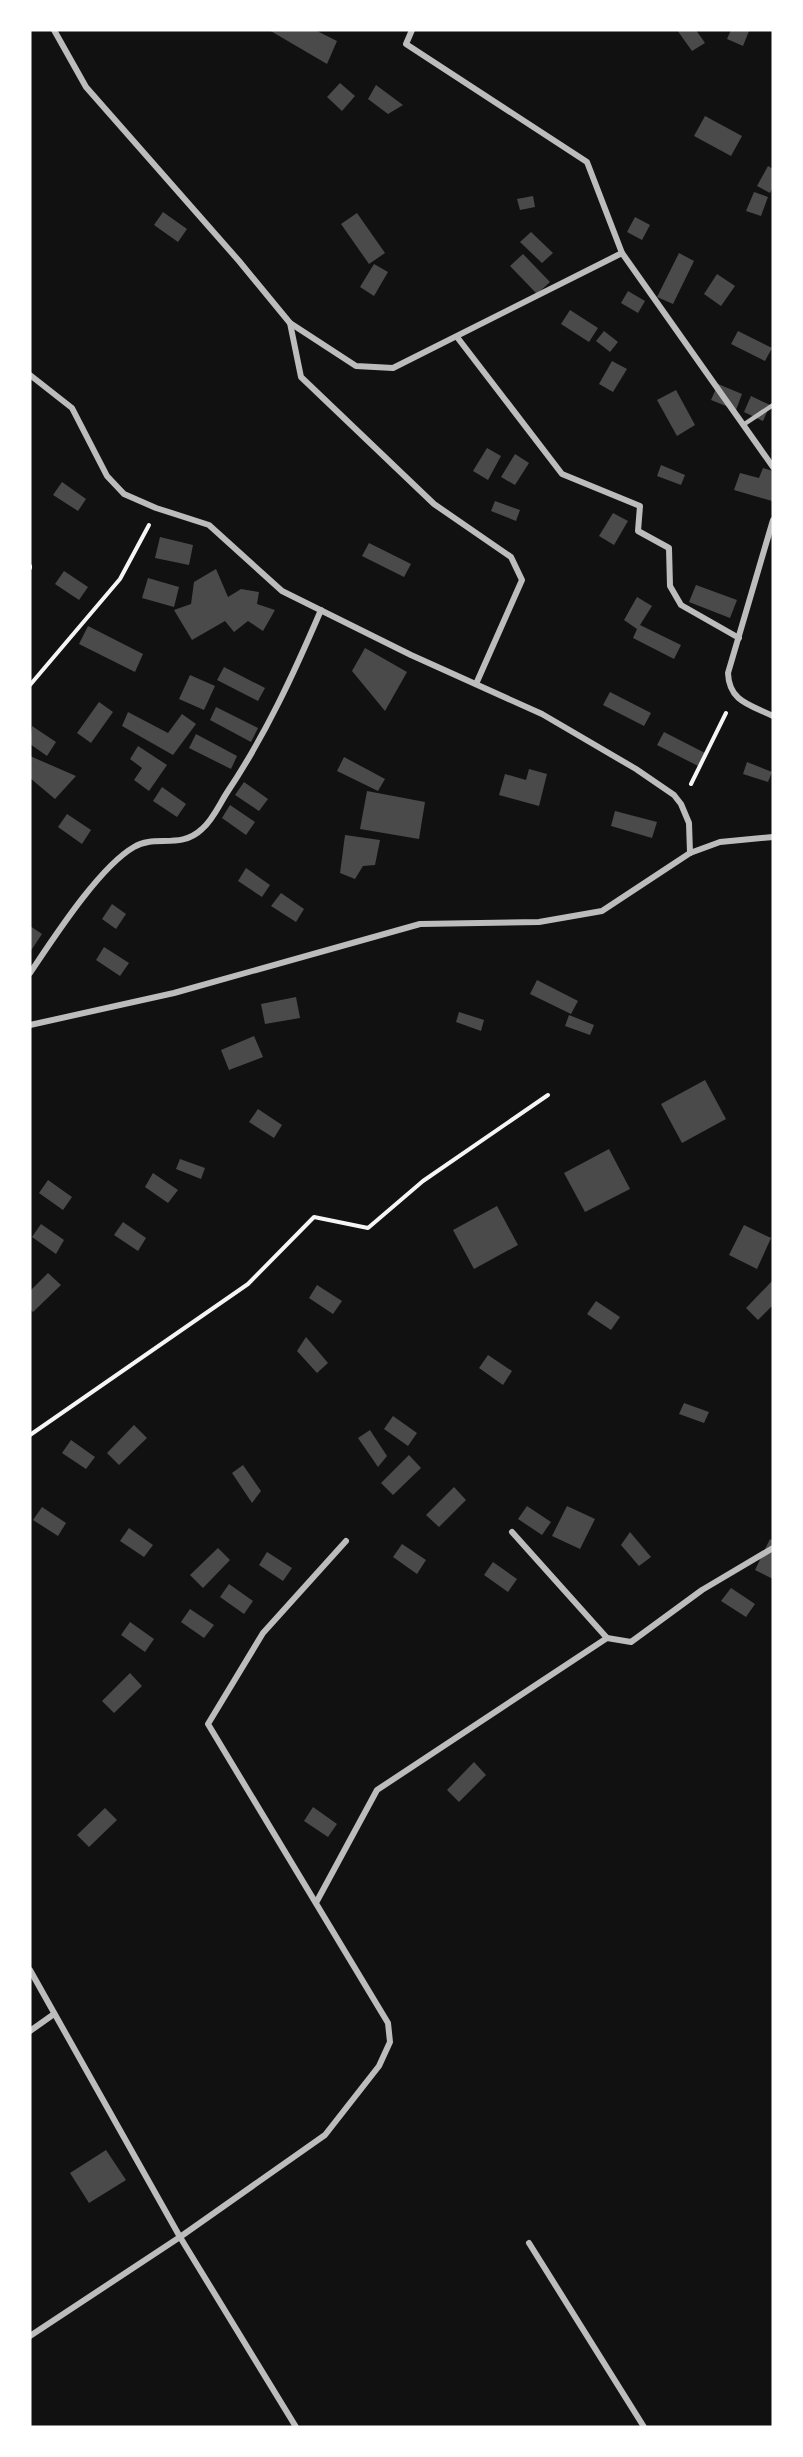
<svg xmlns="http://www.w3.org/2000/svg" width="803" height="2457" viewBox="0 0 803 2457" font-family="'Varela Round',sans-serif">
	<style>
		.building { fill: #4a4a4a }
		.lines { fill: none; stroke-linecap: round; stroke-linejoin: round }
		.path { stroke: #f5f5f5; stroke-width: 4 }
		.service { stroke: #bcbcbc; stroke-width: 4.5 }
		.minor { stroke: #bcbcbc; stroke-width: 6 }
	</style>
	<rect width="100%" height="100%" fill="#111"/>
	<!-- building -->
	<g class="building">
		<polygon points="269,30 315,30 337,41 327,64"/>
		<polygon points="677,30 696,30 705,43 692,51"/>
		<polygon points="731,30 749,31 743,46 727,39"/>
		<polygon points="340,83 355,96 342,111 327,97"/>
		<polygon points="376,85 403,105 388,114 368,99"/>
		<polygon points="705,116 742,136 731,156 694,136"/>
		<polygon points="768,166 773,169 773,187 770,193 757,186"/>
		<polygon points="754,192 768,197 761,216 746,211"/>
		<polygon points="533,196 535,207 520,210 517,199"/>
		<polygon points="163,212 187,229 178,242 154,225"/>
		<polygon points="357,213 385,253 369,264 341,224"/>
		<polygon points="635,217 650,225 642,240 627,232"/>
		<polygon points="531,232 553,253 542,263 520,242"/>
		<polygon points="679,253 694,261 673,304 657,297"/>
		<polygon points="523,254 550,282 537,294 510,266"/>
		<polygon points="374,264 388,272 374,296 360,287"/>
		<polygon points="717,274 735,286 721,306 704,294"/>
		<polygon points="628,291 645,301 638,313 621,303"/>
		<polygon points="570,310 598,328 589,342 561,324"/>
		<polygon points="604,331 618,342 610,352 596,341"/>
		<polygon points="738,331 772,348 765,361 731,344"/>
		<polygon points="612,361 627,369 613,392 599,384"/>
		<polygon points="718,384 742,394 736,410 711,400"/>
		<polygon points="676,390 695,425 677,436 657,400"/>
		<polygon points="751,396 770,405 763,421 744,412"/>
		<polygon points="487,448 501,456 488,480 473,471"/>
		<polygon points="515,454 529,463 515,485 501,477"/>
		<polygon points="661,465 685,475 681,485 657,476"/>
		<polygon points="763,468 773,471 772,501 734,490 740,473 759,478"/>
		<polygon points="62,482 86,499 78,511 53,495"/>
		<polygon points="495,501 520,510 516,521 491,511"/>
		<polygon points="613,513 628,521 614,545 599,536"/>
		<polygon points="160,537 193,545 189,565 155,558"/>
		<polygon points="369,543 411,564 404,577 362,556"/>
		<polygon points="216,569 228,597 241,589 259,592 257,604 275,610 263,631 248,621 234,632 225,621 192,640 174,610 191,604 194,582"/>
		<polygon points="64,571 88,587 79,600 55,584"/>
		<polygon points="148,578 179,587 174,607 142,598"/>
		<polygon points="696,585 737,600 730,618 689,602"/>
		<polygon points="637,597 652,606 640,625 681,645 674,659 633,638 637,629 624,620"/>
		<polygon points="88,626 143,654 135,672 79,644"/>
		<polygon points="365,648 407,672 385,711 352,671"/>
		<polygon points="224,667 265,688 258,701 217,680"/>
		<polygon points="190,675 215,686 204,710 179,699"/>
		<polygon points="610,692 651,713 644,726 603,705"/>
		<polygon points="99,702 113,712 91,743 77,733"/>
		<polygon points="216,707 258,728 251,742 210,720"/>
		<polygon points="128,712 168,733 182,714 196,724 173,755 122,726"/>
		<polygon points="32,726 56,742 47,756 30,744"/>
		<polygon points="664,732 705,753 698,766 657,745"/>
		<polygon points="196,734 237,756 231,769 189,748"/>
		<polygon points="138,746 167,765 149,791 134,780 142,768 130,759"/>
		<polygon points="30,756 76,776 55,799 30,778"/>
		<polygon points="344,757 385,779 378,791 337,771"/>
		<polygon points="747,762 772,772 768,782 743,774"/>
		<polygon points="529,769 547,774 539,806 499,795 505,774 526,780"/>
		<polygon points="244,782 268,799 259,811 235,795"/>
		<polygon points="162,787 186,804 177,817 153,801"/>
		<polygon points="367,791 425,802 419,839 360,829"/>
		<polygon points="230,805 255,822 246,835 222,818"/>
		<polygon points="615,811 657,822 652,838 611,826"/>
		<polygon points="67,814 91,830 82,844 58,827"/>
		<polygon points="345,835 380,840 375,865 363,866 355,879 340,873"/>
		<polygon points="246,868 270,885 262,897 238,881"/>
		<polygon points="281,893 304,909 296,922 271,906"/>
		<polygon points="112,904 126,914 116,929 102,919"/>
		<polygon points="30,926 42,934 30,952"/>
		<polygon points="104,947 129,963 120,976 96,960"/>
		<polygon points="537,980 578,1001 571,1014 530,994"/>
		<polygon points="296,997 300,1018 265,1024 261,1004"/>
		<polygon points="459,1012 484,1020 481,1031 456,1022"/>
		<polygon points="569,1015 594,1025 590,1035 565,1026"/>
		<polygon points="254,1036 263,1057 229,1070 221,1050"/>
		<polygon points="705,1080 726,1119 682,1143 661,1104"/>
		<polygon points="258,1109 282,1125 274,1138 249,1122"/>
		<polygon points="609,1149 630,1189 585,1212 564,1173"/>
		<polygon points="180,1159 205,1168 201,1179 176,1169"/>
		<polygon points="153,1173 178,1190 168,1203 145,1187"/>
		<polygon points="48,1180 72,1197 63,1210 39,1193"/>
		<polygon points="497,1206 518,1245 474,1269 453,1230"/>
		<polygon points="123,1222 146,1238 138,1251 114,1235"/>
		<polygon points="41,1224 64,1240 56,1254 32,1237"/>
		<polygon points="744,1225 771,1238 757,1269 729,1255"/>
		<polygon points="48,1273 61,1285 33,1312 30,1309 30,1291"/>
		<polygon points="773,1280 773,1305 758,1320 746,1308"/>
		<polygon points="317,1285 342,1301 333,1314 309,1298"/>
		<polygon points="596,1301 620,1317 611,1330 587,1314"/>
		<polygon points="306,1337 328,1363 317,1373 297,1351"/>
		<polygon points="488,1355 512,1371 503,1385 479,1368"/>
		<polygon points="684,1403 709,1412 704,1423 679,1414"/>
		<polygon points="393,1416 417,1433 408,1446 384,1429"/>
		<polygon points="134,1425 147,1438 119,1465 107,1453"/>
		<polygon points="370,1430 387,1456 378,1467 358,1438"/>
		<polygon points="71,1440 95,1457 86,1469 62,1453"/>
		<polygon points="409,1455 421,1468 393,1495 381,1483"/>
		<polygon points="243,1465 261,1491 252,1503 232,1473"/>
		<polygon points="454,1487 466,1500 439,1527 426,1515"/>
		<polygon points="527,1506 551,1522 542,1535 518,1519"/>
		<polygon points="567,1506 595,1519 580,1549 552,1536"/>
		<polygon points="42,1507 66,1523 58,1536 33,1520"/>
		<polygon points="129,1528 153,1545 144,1557 120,1541"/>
		<polygon points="630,1532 651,1557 639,1566 621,1545"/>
		<polygon points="770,1539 773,1541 773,1579 755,1570"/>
		<polygon points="402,1544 426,1560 417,1574 393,1557"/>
		<polygon points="218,1548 230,1560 203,1588 190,1575"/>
		<polygon points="267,1552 292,1568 283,1581 259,1565"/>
		<polygon points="493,1562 517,1579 508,1592 484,1575"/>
		<polygon points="229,1584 253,1601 244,1614 220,1597"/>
		<polygon points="731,1588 755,1604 746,1617 721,1601"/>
		<polygon points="190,1609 214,1625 204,1638 181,1622"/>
		<polygon points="130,1622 154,1639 145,1652 121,1635"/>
		<polygon points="130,1673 142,1686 114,1713 102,1701"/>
		<polygon points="474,1762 486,1775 459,1802 447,1790"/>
		<polygon points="313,1807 337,1824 328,1837 304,1821"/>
		<polygon points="105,1808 117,1820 89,1847 77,1835"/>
		<polygon points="106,2150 126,2180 89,2203 70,2173"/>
	</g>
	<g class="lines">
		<!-- path -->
		<g class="path">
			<polyline points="30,566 30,568"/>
			<polyline points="30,685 120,579 149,525"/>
			<polyline points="691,784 726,713"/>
			<polyline points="30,1435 248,1284 314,1217 368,1228 423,1181 548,1095"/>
		</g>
		<!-- service -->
		<polyline class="service" points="743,425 773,405"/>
		<!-- minor -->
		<g class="minor">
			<polyline points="54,30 86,87 239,261 290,323 301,377 434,504 511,557 522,580 476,684"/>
			<polyline points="412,30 406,44 587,162 622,253 773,467"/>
			<polyline points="290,323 356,366 393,368 622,253"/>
			<polyline points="457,337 562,474 640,506 638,531 669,548 670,586 681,605 739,638"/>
			<polyline points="30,375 72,408 107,476 124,494 156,508 209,525 282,591 411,655 542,714 636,769 674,795 681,804 689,823 690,853"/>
			<path d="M773,520l-45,153c1,29 23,32 45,43"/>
			<path d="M30,973c23,-34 69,-106 104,-126 21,-13 46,3 68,-18 11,-9 18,-26 26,-38 38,-57 66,-118 93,-181"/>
			<polyline points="30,1025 174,993 420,924 539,922 602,911 690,853 720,842 773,837"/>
			<polyline points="512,1532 607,1638 631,1642 702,1590 773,1548"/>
			<polyline points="317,1901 377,1790 607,1638"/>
			<polyline points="30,1970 180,2237 325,2135 379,2066 390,2042 388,2023 208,1724 263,1633 346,1541"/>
			<polyline points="30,2031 54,2014"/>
			<polyline points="529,2243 644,2427"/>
			<polyline points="30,2336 180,2237 296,2427"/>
		</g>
	</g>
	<!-- border -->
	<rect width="803" height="2457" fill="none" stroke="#ffffff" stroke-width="63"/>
</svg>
